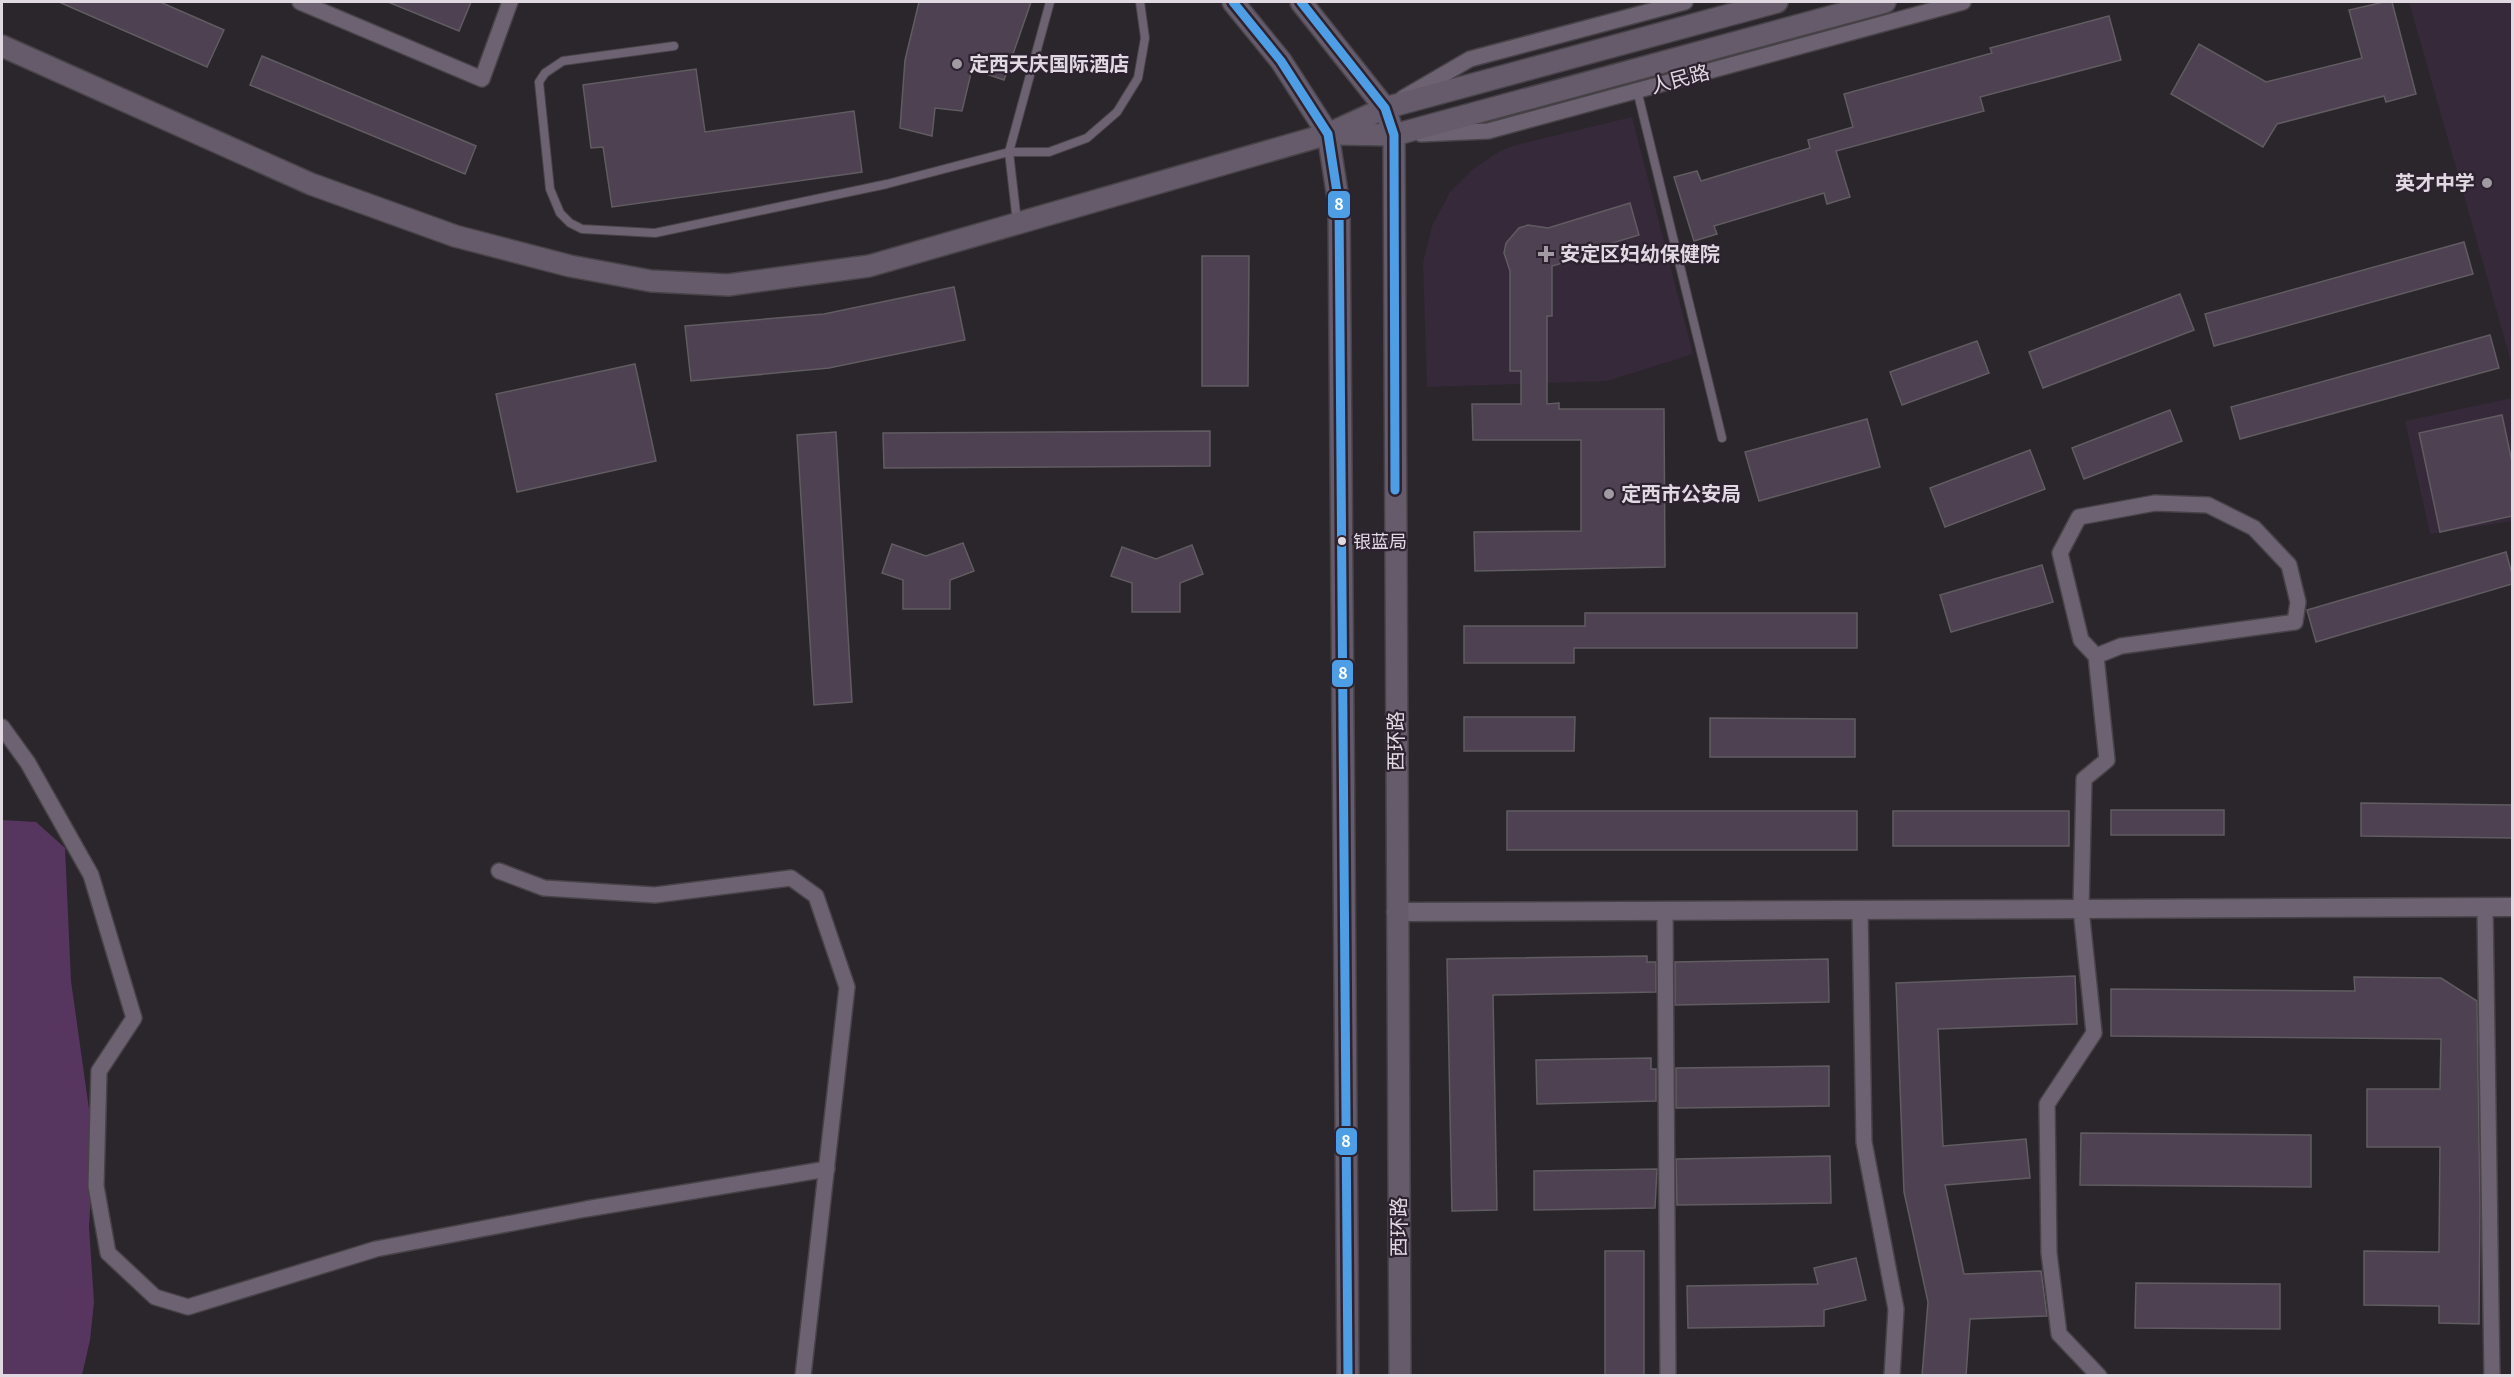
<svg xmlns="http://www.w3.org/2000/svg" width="2514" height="1377" viewBox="0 0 2514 1377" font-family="Georgia,'Noto Sans SC',serif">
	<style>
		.built { fill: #36293a }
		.green { fill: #56365f }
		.building { fill: #4e4152; stroke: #605c61; stroke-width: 1.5 }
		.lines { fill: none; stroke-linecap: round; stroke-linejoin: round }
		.service-casing { stroke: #474348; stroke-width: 10 }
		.minor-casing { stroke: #474348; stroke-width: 18 }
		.tertiary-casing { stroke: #474348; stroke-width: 21 }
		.secondary-casing { stroke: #474348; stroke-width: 24 }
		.service { stroke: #6d6271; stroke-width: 8 }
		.minor { stroke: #6d6271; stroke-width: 15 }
		.tertiary { stroke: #6d6271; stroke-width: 18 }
		.secondary { stroke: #665b6a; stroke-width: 21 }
		.bus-1-casing { stroke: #2d2230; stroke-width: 14 }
		.bus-1 { stroke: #4d9ee5; stroke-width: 9 }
		.poi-dot { fill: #a19aa2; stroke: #2d2230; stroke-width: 2 }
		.bus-dot { fill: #e0d9e2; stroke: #2d2230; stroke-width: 2 }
		.labels { text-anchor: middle; stroke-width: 4.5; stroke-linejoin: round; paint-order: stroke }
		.bus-label { font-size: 18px; fill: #e0d9e2; stroke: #2d2230; text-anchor: start }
		.poi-label { font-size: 20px; font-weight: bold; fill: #e0d9e2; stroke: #2d2230; text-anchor: start }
		.street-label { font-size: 20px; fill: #e0d9e2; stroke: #2d2230 }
		.line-badge { stroke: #2d2230; stroke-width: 2 }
		.badge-label { font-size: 16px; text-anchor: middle; font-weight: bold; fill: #fff }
	</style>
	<rect width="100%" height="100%" fill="#2b262c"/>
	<!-- built -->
	<g class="built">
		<polygon points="2409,2 2512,2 2512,365"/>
		<polygon points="1632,117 1693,354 1607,381 1427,387 1423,263 1432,226 1450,192 1473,169 1500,151 1516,145"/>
		<polygon points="2512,398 2512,521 2430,534 2405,421"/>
	</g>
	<!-- green -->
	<polygon class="green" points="2,820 36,822 65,848 71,981 94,1145 89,1227 94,1302 90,1340 82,1375 2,1375"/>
	<!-- building -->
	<g class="building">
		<polygon points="59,2 160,2 224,30 207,67"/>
		<polygon points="388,2 471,2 459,31"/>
		<polygon points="919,2 1031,2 1004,80 972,69 962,111 935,108 932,136 900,128 905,60"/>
		<polygon points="2384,2 2392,2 2416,94 2386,102 2384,96 2277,124 2263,147 2171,94 2199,44 2266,82 2362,58 2349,10"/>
		<polygon points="2109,16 2121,60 1980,97 1984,111 1836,151 1850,197 1827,204 1824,193 1714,226 1717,234 1694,241 1674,177 1697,171 1701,181 1810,148 1808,140 1853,127 1844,94 1992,53 1990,48"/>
		<polygon points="262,56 476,146 465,174 250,85"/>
		<polygon points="696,69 705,132 854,111 862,172 612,207 603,147 591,148 583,85"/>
		<polygon points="1630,203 1639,235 1589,250 1590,255 1552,266 1552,316 1547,316 1547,404 1559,403 1559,409 1664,409 1665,567 1475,571 1474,532 1581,531 1581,440 1473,440 1472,404 1521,404 1521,371 1510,371 1510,271 1504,253 1506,243 1519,228 1528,225 1548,228"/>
		<polygon points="2464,242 2473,274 2214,346 2205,314"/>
		<polygon points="1202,256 1249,256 1248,386 1202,386"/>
		<polygon points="954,287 965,340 829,368 691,381 685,326 824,314"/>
		<polygon points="2180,294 2194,330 2043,388 2029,352"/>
		<polygon points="2490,335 2499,368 2240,439 2231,407"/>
		<polygon points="1977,341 1989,373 1902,405 1890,372"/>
		<polygon points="635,364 656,461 517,492 496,394"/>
		<polygon points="2170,410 2182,441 2084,479 2072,448"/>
		<polygon points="2502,415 2512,462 2512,516 2440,532 2419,433"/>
		<polygon points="1867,419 1880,467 1759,501 1745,452"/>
		<polygon points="1210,431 1210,466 884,468 883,433"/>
		<polygon points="836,432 852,702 814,705 797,435"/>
		<polygon points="2030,450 2045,489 1945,527 1930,488"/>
		<polygon points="963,543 974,571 950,580 950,609 903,609 903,580 882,573 892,544 926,556"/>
		<polygon points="1192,545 1203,574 1180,583 1180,612 1132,612 1132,583 1111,576 1122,547 1156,559"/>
		<polygon points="2506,552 2512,574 2512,584 2316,642 2307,610"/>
		<polygon points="2042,565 2053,602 1951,632 1940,595"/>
		<polygon points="1585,613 1857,613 1857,648 1574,648 1574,663 1464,663 1464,626 1585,626"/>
		<polygon points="1464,717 1575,717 1574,751 1464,751"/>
		<polygon points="1710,718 1855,719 1855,757 1710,757"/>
		<polygon points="2361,803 2512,805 2512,838 2361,836"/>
		<rect x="2111" y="810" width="113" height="25"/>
		<rect x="1507" y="811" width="350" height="39"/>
		<rect x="1893" y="811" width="176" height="35"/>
		<polygon points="1647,956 1647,962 1656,962 1656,992 1493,995 1497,1210 1452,1211 1447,959"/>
		<polygon points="1828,959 1829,1002 1675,1005 1675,962"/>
		<polygon points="2075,976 2077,1024 1938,1029 1943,1146 2026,1139 2030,1178 1945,1185 1964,1274 2041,1271 2047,1316 1970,1319 1966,1376 1922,1376 1928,1302 1904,1192 1896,983"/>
		<polygon points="2354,977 2441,978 2477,1001 2480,1204 2479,1324 2439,1323 2439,1306 2364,1305 2364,1251 2439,1252 2440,1147 2367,1147 2367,1089 2440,1089 2441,1039 2111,1036 2111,989 2355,991"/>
		<polygon points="1651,1058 1651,1069 1656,1069 1656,1101 1537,1104 1536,1060"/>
		<polygon points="1829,1066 1829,1106 1676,1108 1676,1068"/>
		<polygon points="2081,1133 2311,1135 2311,1187 2080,1185"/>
		<polygon points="1830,1156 1831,1203 1677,1205 1676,1159"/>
		<polygon points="1657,1169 1655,1208 1534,1210 1534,1171"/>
		<rect x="1605" y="1251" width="39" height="125"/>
		<polygon points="1856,1258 1866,1300 1824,1310 1824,1326 1688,1328 1687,1286 1818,1284 1814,1268"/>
		<polygon points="2136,1283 2280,1284 2280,1329 2135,1328"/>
	</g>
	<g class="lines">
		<!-- service casing -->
		<g class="service-casing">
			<g id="service">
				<polyline points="674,46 563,61 545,73 539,82 550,189 560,213 570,223 582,229 655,233 887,184 1009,152 1049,152 1087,138 1117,112 1138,78 1145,38 1140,2"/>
				<polyline points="1637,90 1722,438"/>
				<polyline points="1017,222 1009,152 1050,2"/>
			</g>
		</g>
		<!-- minor casing -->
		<g class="minor-casing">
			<g id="minor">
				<polyline points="300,2 482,79 510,2"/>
				<polyline points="1403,98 1470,59 1685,2"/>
				<polyline points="1421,134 1488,131 1963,2"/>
				<polyline points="2096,656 2121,646 2295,622 2298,602 2289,565 2254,528 2208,505 2155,503 2079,517 2060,553 2081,640 2096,656 2107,760 2084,779 2081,909 2094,1033 2047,1104 2049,1253 2059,1334 2099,1376"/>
				<polyline points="2,727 28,763 91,875 134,1018 99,1071 96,1186 108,1253 155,1297 188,1307 376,1249 586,1209 827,1169"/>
				<polyline points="499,871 544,888 655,895 791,878 816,896 847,987 803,1376"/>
				<polyline points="2485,907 2492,1376"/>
				<polyline points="1860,910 1864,1142 1896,1309 1892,1376"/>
				<polyline points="1665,911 1668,1376"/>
			</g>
		</g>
		<!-- tertiary casing -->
		<g class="tertiary-casing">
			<polyline id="tertiary" points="1396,912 2512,907"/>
		</g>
		<!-- secondary casing -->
		<g class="secondary-casing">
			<g id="secondary">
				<polyline points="1233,2 1281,61 1328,134 1339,205 1348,1376"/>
				<polyline points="1301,2 1385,108 1394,135 1400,1376"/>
				<polyline points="2,46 311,184 455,236 570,266 651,281 728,285 869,266 1328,134 1385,108 1777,2"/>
				<polyline points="1335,134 1394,135 1885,2"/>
			</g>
		</g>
		<!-- service -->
		<use href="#service" class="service"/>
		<!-- minor -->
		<use href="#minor" class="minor"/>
		<!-- tertiary -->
		<use href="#tertiary" class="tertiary"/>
		<!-- secondary -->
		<use href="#secondary" class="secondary"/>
		<!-- bus-1 casing -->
		<g class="bus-1-casing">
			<g id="bus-1">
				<polyline points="1233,2 1281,61 1328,134 1339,205 1348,1376"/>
				<polyline points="1301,2 1385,108 1394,135 1395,490"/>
			</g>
		</g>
		<!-- bus-1 -->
		<use href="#bus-1" class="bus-1"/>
	</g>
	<!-- markers -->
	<g class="poi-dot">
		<circle cx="957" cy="64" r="6"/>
		<circle cx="2487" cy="183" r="6"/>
		<path d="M1543 245h6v6h6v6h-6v6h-6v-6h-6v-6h6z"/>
		<circle cx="1609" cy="494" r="6"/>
	</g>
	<circle class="bus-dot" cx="1342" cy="541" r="5"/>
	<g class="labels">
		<!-- bus labels -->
		<g class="bus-label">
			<text x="1353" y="548">银蓝局</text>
		</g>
		<!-- poi labels -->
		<g class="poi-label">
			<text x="969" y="71">定西天庆国际酒店</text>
			<text x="2475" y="190" text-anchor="end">英才中学</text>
			<text x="1560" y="261">安定区妇幼保健院</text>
			<text x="1621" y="501">定西市公安局</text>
		</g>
		<!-- street labels -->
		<g class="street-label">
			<text transform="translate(1680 79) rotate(-15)" y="7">人民路</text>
			<text transform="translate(1396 741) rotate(-90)" y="7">西环路</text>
			<text transform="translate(1399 1227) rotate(-90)" y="7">西环路</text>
		</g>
	</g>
	<g class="line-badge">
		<rect x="1327" y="190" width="24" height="29" rx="6" fill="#4d9ee5"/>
		<rect x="1331" y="659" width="23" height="29" rx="6" fill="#4d9ee5"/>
		<rect x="1335" y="1127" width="23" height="29" rx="6" fill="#4d9ee5"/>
	</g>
	<g class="badge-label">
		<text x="1339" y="210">8</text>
		<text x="1343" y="679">8</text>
		<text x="1346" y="1147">8</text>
	</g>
	<!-- border -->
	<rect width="2514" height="1377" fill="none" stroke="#e0d9e2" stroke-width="6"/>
</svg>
